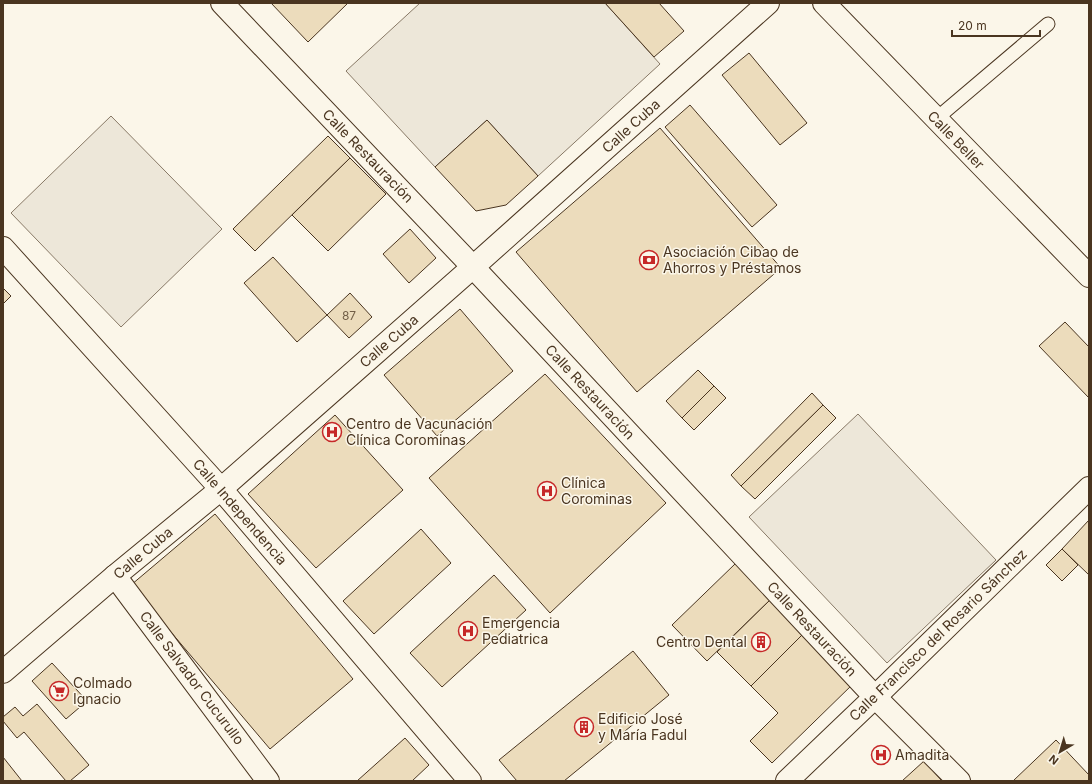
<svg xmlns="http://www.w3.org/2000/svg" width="1092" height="784" viewBox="0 0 1092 784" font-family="Inter,sans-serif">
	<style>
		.parking { fill: #ede7d9; stroke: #887966 }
		.building { fill: #ecdcbc; stroke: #4a3520 }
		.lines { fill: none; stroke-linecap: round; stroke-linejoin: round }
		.lane-casing { stroke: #4a3520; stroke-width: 15 }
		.street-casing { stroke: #4a3520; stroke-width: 24 }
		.lane { stroke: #fbf6e9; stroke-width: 13 }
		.street { stroke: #fbf6e9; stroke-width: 22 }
		.labels { text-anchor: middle; stroke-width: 3; stroke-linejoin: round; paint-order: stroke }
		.number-label { font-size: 12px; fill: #725f47 }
		.street-label { font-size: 14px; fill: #4a3520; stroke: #fbf6e9 }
		.poi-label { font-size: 14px; fill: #4a3520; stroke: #fbf6e9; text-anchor: start }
	</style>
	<rect width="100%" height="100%" fill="#fbf6e9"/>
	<!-- parking -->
	<g class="parking">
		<polygon points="420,3 605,3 660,64 538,176 487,120 435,167 346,71"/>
		<polygon points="111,116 222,229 121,327 11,213"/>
		<polygon points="858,414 996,560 887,663 749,517"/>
	</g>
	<!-- building -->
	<g class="building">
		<polygon points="271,3 348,3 308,42"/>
		<polygon points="605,3 659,3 684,31 654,57"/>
		<polygon points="749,53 807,123 780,145 722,75"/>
		<polygon points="690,105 777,205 752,227 665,127"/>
		<polygon points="487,120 538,176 506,205 476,211 435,167"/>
		<polygon points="660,128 781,268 637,392 516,252"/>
		<polygon points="328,136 350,158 255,251 233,229"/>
		<polygon points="350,158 386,194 328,251 292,215"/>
		<polygon points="410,229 436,258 409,283 383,254"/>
		<polygon points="273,257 327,315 297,342 244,283"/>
		<polygon points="3,288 11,296 3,304"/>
		<polygon points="350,293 372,317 349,338 327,315"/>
		<polygon points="460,309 513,371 437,436 384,375"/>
		<polygon points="1065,322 1089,347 1089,398 1039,346"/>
		<polygon points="698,370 714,386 682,418 666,401"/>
		<polygon points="545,374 666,503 550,613 429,478"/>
		<polygon points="714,386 726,398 694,430 682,418"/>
		<polygon points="812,393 823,405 741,486 731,475"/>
		<polygon points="823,405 836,418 755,499 741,486"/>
		<polygon points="335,415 403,490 316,568 248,494"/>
		<polygon points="215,514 353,679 270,749 131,585"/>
		<polygon points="1089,520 1089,575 1062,549"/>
		<polygon points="421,529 451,563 374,634 343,601"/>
		<polygon points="1062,549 1078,565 1062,581 1046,565"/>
		<polygon points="736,563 771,599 707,661 672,625"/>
		<polygon points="494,575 526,610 442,687 410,653"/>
		<polygon points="771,599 804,633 751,686 717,652"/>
		<polygon points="804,633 854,683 772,763 750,741 778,713 751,686"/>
		<polygon points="633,651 669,695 564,781 517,781 499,760"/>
		<polygon points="52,663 87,701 66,719 32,681"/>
		<polygon points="37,704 89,765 70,781 66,781 24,732 17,738 3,721 3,717 15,707 23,716"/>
		<polygon points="405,738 429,765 412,781 357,781"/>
		<polygon points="1056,740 1089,775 1089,781 1013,781"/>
		<polygon points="3,757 22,781 3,781"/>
		<polygon points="924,761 942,781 902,781"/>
	</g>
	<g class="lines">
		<!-- lane casing -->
		<g class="lane-casing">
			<polyline id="lane" points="936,119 1048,24"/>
		</g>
		<!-- street casing -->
		<g class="street-casing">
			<g id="street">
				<polyline points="222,3 473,267 875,697 959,781"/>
				<polyline points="824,3 1089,276"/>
				<polyline points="3,248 221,489 470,781"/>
				<polyline points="115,576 268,781"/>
				<polyline points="3,672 115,576 221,489 473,267 768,3"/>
				<polyline points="787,781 875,697 1089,488"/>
			</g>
		</g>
		<!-- lane -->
		<use href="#lane" class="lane"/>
		<!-- street -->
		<use href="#street" class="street"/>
	</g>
	<!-- icons -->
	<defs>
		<g id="bank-ring" transform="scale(1)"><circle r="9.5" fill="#fbf6e9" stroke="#c62828" stroke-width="1.5"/><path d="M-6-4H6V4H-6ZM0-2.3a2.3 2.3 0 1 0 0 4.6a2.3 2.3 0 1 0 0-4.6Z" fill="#c62828"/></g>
		<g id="hospital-ring" transform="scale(1)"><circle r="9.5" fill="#fbf6e9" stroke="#c62828" stroke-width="1.5"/><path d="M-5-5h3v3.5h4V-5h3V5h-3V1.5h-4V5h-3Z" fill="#c62828"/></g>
		<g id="building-ring" transform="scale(1)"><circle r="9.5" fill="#fbf6e9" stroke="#c62828" stroke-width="1.5"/><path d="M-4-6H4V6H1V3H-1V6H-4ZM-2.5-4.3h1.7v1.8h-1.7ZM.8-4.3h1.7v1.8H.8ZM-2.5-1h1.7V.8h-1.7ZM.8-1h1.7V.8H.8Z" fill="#c62828"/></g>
		<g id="supermarket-ring" transform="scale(1)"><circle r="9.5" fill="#fbf6e9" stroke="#c62828" stroke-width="1.5"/><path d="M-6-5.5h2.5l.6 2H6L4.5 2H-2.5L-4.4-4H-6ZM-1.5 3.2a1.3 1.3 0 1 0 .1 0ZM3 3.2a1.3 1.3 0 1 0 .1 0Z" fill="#c62828"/></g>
	</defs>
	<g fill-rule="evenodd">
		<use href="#bank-ring" x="649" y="260"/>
		<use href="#hospital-ring" x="332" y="432"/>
		<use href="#hospital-ring" x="547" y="491"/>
		<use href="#hospital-ring" x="468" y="631"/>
		<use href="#building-ring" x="761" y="642"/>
		<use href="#supermarket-ring" x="59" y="691"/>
		<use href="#building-ring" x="584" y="727"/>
		<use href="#hospital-ring" x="881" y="755"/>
	</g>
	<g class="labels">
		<!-- number labels -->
		<g class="number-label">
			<text x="349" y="320">87</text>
		</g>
		<!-- street labels -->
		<g class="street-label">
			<text transform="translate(631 126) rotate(-42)" y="5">Calle Cuba</text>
			<text transform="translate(956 140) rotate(46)" y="5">Calle Beller</text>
			<text transform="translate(368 156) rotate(46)" y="5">Calle Restauración</text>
			<text transform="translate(389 341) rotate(-41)" y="5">Calle Cuba</text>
			<text transform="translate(590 392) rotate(47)" y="5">Calle Restauración</text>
			<text transform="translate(240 512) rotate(49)" y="5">Calle Independencia</text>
			<text transform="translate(143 553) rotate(-40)" y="5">Calle Cuba</text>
			<text transform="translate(812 629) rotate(47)" y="5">Calle Restauración</text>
			<text transform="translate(938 635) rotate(-44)" y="5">Calle Francisco del Rosario Sánchez</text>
			<text transform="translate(192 678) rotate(53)" y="5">Calle Salvador Cucurullo</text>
		</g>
		<!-- poi labels -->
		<g class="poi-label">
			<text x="663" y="257">Asociación Cibao de<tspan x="663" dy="16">Ahorros y Préstamos</tspan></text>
			<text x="346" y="429">Centro de Vacunación<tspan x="346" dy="16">Clínica Corominas</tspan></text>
			<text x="561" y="488">Clínica<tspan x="561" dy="16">Corominas</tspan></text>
			<text x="482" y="628">Emergencia<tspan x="482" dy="16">Pediatrica</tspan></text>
			<text x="747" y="647" text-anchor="end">Centro Dental</text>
			<text x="73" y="688">Colmado<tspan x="73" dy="16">Ignacio</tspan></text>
			<text x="598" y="724">Edificio José<tspan x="598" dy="16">y María Fadul</tspan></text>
			<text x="895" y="760">Amadita</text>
		</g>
	</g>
	<!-- border -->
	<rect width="1092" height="784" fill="none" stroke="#4a3520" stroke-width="8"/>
	<!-- north arrow -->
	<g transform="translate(1060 752) rotate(218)" stroke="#fbf6e9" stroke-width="3" paint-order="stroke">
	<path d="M0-3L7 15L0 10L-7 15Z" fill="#4a3520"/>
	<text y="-6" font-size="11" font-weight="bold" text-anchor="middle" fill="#4a3520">N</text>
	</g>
	<!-- scale -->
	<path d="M952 30v6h88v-6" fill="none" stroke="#4a3520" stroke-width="2"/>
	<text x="958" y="30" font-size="12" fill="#4a3520" stroke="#fbf6e9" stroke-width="3" paint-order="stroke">20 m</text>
</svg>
